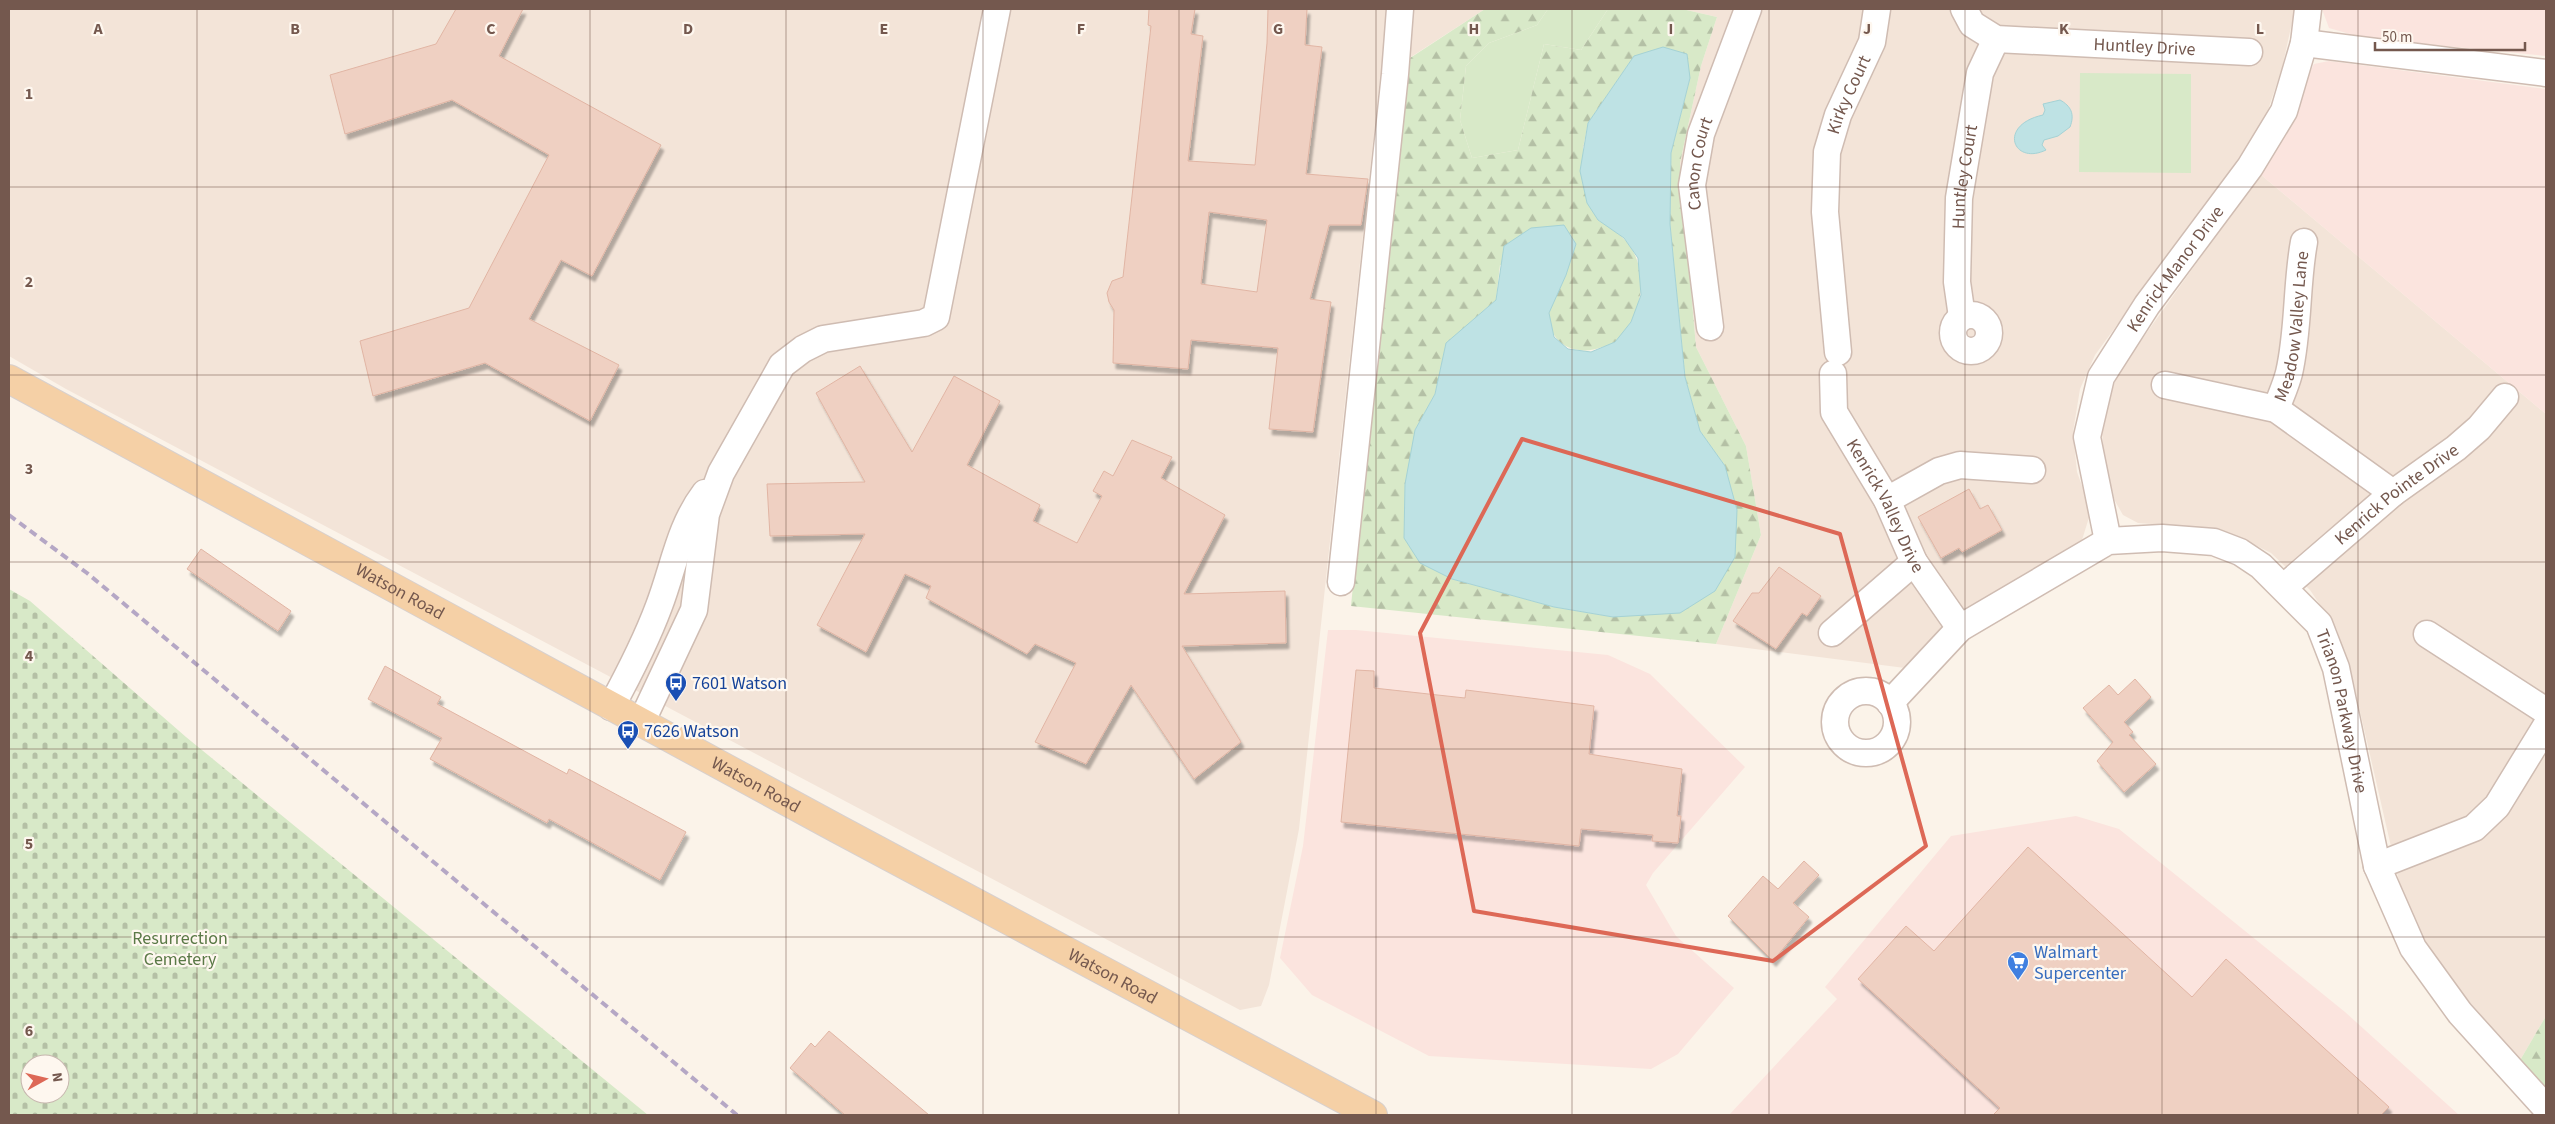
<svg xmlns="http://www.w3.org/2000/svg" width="2555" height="1124" viewBox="0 0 2555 1124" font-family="'Source Sans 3',sans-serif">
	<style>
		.residential { fill: #f3e4d8 }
		.commercial { fill: #fbe4de }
		.green { fill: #d8e9c8 }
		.forest { fill: url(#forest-firs); fill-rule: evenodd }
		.cemetery { fill: url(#cemetery-stones); fill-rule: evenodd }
		.water { fill: #bee2e4; stroke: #a5d2d5 }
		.building { fill: #efd0c2; stroke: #e1b5a4; fill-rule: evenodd; filter: url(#shadow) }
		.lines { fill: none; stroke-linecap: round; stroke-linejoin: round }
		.minor-casing { stroke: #cfbcb2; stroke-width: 29 }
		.major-casing { stroke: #d8d0cd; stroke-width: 30 }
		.minor { stroke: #fff; stroke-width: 26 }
		.major { stroke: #f5d0a6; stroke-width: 28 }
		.rail { stroke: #b5a7c5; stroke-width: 4; stroke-dasharray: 8 5; stroke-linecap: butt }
		.marked { fill: none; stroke: #dd6856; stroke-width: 4; stroke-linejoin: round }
		.grid { fill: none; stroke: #74584e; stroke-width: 1; stroke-opacity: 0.55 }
		.labels { text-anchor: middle; stroke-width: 4.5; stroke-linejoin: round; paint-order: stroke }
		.street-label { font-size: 18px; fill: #74584e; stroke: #fef7ef }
		.transit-label { font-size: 18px; fill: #164399; stroke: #fef7ef; text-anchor: start }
		.park-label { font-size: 18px; fill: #5a7946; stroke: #fef7ef }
		.shop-label { font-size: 18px; fill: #366cbe; stroke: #fef7ef; text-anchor: start }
		.grid-label { font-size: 16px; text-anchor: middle; font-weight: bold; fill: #74584e; stroke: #fef7ef; stroke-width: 4.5; stroke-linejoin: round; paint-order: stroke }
	</style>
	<defs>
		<pattern id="forest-firs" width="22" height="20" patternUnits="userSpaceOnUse" patternTransform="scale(1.25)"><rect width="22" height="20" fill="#d8e9c8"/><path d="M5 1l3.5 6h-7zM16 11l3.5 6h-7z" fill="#b4c0a5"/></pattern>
		<pattern id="cemetery-stones" width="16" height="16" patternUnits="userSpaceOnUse" patternTransform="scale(1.25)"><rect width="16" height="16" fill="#d8e9c8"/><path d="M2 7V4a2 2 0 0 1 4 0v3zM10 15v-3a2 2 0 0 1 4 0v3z" fill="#b4c0a5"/></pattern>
		<filter id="shadow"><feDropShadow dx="3" dy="5.5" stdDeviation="1" flood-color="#0004"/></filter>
	</defs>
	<rect width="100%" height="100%" fill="#fbf3e9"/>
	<!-- residential -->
	<g class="residential">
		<polygon points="9,9 1485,9 1380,77 1299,829 1269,985 1261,1006 1240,1010 66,389 9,356"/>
		<polygon points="1682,9 2295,9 2282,68 2265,119 2229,172 2095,355 2080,389 2073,432 2077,472 2091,511 2082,540 1905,668 1716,644 1761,535 1746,446 1696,347 1680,163 1701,66 1717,17"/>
		<polygon points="2260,174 2546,414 2546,1016 2519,1062 2446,973 2421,934 2400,886 2354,685 2337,630 2310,590 2271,553 2237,536 2204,528 2138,523 2123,515 2115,501 2104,464 2102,430 2108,401 2118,373"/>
	</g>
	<!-- commercial -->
	<g class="commercial">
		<polygon points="2322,9 2546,9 2546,56 2364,38 2329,28"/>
		<polygon points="2329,61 2546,89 2546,414 2260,174 2314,64"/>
		<polygon points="1328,630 1356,630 1608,655 1650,674 1745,767 1653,873 1646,885 1676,936 1734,988 1678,1054 1651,1069 1429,1056 1312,995 1280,958 1303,846"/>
		<polygon points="2076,816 2119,829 2345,1012 2459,1115 1729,1115 1837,999 1825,987 1951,836"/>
	</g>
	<!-- green -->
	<g class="green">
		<polygon points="1548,9 1608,9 1581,50 1544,44 1518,150 1472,158 1460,120 1466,66 1489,43 1537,25"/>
		<polygon points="2080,73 2191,74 2191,173 2079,172"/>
	</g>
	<!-- forest -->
	<g class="forest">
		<path d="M1485,9h63l-11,16 -48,18 -23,23 -6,54 12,38 46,-8 26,-106 37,6 27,-41h74l35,8 -16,49 -21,97 16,184 50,99 15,89 -45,109 -365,-38 53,-544zM1634,56l56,22 -19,75 -1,71 15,153 15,54 25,35 -112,151 -59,-10 -102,-28 -37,-149 20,-36 11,-50 50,-44 4,-35 66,10c-4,11 -16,27 -17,39 -1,31 28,43 53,33 5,-1 11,-3 14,-6 28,-25 35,-76 7,-103 -7,-7 -17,-13 -25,-18l-15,-72 5,-25z"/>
		<polygon points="2546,1016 2546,1088 2519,1062"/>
	</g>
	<!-- cemetery -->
	<path class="cemetery" d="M9,589l21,12 156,136 462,378h-639zM30,1064h30v30h-30z"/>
	<!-- water -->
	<g class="water">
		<polygon points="1663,47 1687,54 1690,78 1671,153 1670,224 1685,377 1700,431 1725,466 1737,510 1735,557 1715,591 1680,613 1613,617 1554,607 1452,579 1420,563 1404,538 1405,484 1415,430 1435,394 1446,343 1496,300 1504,246 1531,228 1564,225 1576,244 1566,275 1549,313 1554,337 1568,349 1591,352 1615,342 1631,322 1641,295 1638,258 1624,238 1598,220 1587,203 1580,171 1588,123 1634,56"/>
		<path d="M2060,100c11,6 15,14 10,27l-12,9 -14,4 -2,5 4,5c-33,16 -49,-25 -3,-35l2,-5 -2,-6z"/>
	</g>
	<!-- building -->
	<g class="building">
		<polygon points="456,9 523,9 499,56 661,145 592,276 561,260 529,319 619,365 590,421 485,363 373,396 360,341 469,308 549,155 452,100 345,134 330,75 436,44"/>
		<path d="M1149,9h46l-4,25 12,2 -15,125 67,4 12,-122 1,-34h39l-2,36 17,2 -16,127 62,5 -7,46h-32l-19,74 21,3 -18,130 -44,-3 9,-81 -87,-8 -3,29 -75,-6 1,-53 -5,-8 -2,-9 5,-12 11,-4 28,-251 -3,-1zM1209,212l58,8 -10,72 -56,-8z"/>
		<polygon points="860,366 912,452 954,376 1000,401 967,465 1040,505 1033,521 1077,543 1102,496 1093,491 1104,471 1113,476 1132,440 1172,457 1161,478 1225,515 1184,594 1285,591 1286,643 1182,646 1241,742 1194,779 1131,685 1086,764 1035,742 1076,663 1035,644 1027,654 926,598 931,586 905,574 866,652 817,625 865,534 770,536 767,484 865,482 816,393"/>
		<polygon points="1969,489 1980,509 1988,505 2002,530 1962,552 1959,548 1941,558 1918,517"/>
		<polygon points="201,549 291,611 278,631 187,569"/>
		<polygon points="1779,567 1821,596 1807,616 1802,613 1776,649 1733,621 1752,593 1759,593"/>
		<polygon points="385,666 441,697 437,704 567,774 569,769 686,832 660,880 549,819 547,823 430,759 442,738 368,699"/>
		<polygon points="1356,670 1374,671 1374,688 1465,698 1466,690 1594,706 1589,754 1682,769 1677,816 1681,816 1678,843 1652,841 1653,835 1581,829 1579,846 1341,822"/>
		<polygon points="2135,679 2151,697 2124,722 2133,732 2129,735 2156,764 2124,792 2097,761 2113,742 2083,708 2109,685 2118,695"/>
		<polygon points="2028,847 2192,997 2226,959 2389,1107 2381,1115 1993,1115 2000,1108 1858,979 1906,926 1934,951"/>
		<polygon points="1804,861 1819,875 1793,903 1809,917 1773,961 1728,916 1763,876 1778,889"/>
		<polygon points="829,1031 929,1115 845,1115 790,1068 811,1043 815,1047"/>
	</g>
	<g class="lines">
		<!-- minor casing -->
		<g class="minor-casing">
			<g id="minor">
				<path id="s1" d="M1964,9l8,15 24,15 253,13"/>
				<polyline points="2304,43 2546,73"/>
				<circle cx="1971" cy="333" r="18"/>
				<path id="s2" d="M1962,317l-5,-35 2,-84 21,-125 16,-34"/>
				<path id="s3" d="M1710,327l-18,-142 9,-51 47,-125"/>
				<path id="s4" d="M1838,352l-13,-140 2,-60 11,-37 34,-73 5,-33"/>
				<path id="s5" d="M1833,374l1,38 53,88 27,62 46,66"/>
				<polyline points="2165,385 2276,409 2393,493"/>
				<path id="s6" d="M2276,409c4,-11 10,-24 13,-36 10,-43 7,-88 15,-131"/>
				<polyline points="1887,500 1939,471 1960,465 2032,470"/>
				<path id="s7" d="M2108,541l-21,-104 14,-60 46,-72 103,-138 34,-56 20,-68 4,-34"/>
				<polyline points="1341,582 1395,74 1400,9"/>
				<path id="s8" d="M2284,587l109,-94 63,-45 23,-20 26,-31"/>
				<polyline points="1832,633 1914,562"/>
				<polyline points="2427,634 2546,711"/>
				<circle cx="1866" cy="722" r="31"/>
				<path id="s9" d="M1890,703l70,-75 148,-87 54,-3 52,4 26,10 21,14 58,58 17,44 41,198 36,82 47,65 86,95"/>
				<path d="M611,707c18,-33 35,-66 48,-101 15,-39 20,-79 46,-113"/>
				<polyline points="641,723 694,610 706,514 721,473 782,365 803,349 823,339 924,323 936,317 997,9"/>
				<polyline points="2377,866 2474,828 2497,806 2546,726"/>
			</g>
		</g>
		<!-- major casing -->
		<g class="major-casing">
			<g id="major">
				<path id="s10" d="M9,379l827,449 537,287"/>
			</g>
		</g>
		<!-- minor -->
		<use href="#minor" class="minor"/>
		<!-- major -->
		<use href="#major" class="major"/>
		<!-- rail -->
		<polyline class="rail" points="9,515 87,573 737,1115"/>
	</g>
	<!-- marked area -->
	<path class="marked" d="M1522,439l318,95 86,312 -153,115 -299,-50 -54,-278z"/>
	<!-- grid -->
	<path class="grid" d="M197,9v1106M393,9v1106M590,9v1106M786,9v1106M983,9v1106M1179,9v1106M1376,9v1106M1572,9v1106M1769,9v1106M1965,9v1106M2162,9v1106M2358,9v1106M9,187h2537M9,375h2537M9,562h2537M9,749h2537M9,937h2537"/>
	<!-- icons -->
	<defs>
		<g id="bus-pin" transform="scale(1.125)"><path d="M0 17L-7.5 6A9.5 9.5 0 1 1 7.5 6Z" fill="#1a4fb4" stroke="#fef7ef"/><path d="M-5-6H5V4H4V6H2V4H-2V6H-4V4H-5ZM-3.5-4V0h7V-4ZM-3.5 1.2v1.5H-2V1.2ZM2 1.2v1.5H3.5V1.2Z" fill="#fff"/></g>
		<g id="supermarket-pin" transform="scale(1.125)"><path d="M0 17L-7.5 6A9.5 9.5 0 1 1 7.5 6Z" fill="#3f7fe0" stroke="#fef7ef"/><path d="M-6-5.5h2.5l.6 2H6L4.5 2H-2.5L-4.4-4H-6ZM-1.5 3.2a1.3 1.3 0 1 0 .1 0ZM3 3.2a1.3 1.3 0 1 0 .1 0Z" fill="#fff"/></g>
	</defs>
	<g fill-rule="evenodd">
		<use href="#bus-pin" x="676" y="683"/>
		<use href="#bus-pin" x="628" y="731"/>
		<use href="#supermarket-pin" x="2018" y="962"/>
	</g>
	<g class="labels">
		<!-- street labels -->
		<g class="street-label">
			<text dy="6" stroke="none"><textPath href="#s1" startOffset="194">Huntley Drive</textPath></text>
			<text dy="6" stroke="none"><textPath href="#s4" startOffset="262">Kirky Court</textPath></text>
			<text dy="6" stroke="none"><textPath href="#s3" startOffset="165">Canon Court</textPath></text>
			<text dy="6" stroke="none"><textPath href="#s2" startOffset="141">Huntley Court</textPath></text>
			<text dy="6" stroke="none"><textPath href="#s7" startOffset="299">Kenrick Manor Drive</textPath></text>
			<text dy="6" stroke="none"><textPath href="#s6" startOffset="85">Meadow Valley Lane</textPath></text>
			<text dy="6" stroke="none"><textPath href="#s8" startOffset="146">Kenrick Pointe Drive</textPath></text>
			<text dy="6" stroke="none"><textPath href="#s5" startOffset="145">Kenrick Valley Drive</textPath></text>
			<text dy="6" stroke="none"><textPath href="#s10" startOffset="445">Watson Road</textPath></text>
			<text dy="6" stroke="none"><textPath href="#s9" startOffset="606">Trianon Parkway Drive</textPath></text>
			<text dy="6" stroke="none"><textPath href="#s10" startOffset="850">Watson Road</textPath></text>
			<text dy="6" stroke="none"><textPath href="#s10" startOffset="1255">Watson Road</textPath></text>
		</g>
		<!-- transit labels -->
		<g class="transit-label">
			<text x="692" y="689">7601 Watson</text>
			<text x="644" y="737">7626 Watson</text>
		</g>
		<!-- park labels -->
		<g class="park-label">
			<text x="180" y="944">Resurrection<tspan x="180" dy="21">Cemetery</tspan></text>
		</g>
		<!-- shop labels -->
		<g class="shop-label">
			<text x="2034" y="958">Walmart<tspan x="2034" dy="21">Supercenter</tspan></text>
		</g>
	</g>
	<g class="grid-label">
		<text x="98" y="34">A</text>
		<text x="295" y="34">B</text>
		<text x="491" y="34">C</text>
		<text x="688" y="34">D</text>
		<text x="884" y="34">E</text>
		<text x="1081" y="34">F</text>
		<text x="1278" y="34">G</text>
		<text x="1474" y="34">H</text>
		<text x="1671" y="34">I</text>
		<text x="1867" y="34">J</text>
		<text x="2064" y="34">K</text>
		<text x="2260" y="34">L</text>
		<text x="29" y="99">1</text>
		<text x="29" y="287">2</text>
		<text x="29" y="474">3</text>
		<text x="29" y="661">4</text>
		<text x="29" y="849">5</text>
		<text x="29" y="1036">6</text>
	</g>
	<!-- border -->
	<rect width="2555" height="1124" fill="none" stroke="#74584e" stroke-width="20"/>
	<!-- north arrow -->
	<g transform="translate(45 1079) rotate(82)"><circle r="24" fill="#fef7ef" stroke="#c7b7af"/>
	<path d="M0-4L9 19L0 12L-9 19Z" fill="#dd6856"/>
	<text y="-8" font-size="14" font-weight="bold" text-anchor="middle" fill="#74584e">N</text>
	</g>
	<!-- scale -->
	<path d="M2375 42v8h150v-8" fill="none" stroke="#74584e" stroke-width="2.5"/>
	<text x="2382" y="42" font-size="15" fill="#74584e" stroke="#fef7ef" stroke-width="4" paint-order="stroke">50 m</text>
</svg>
